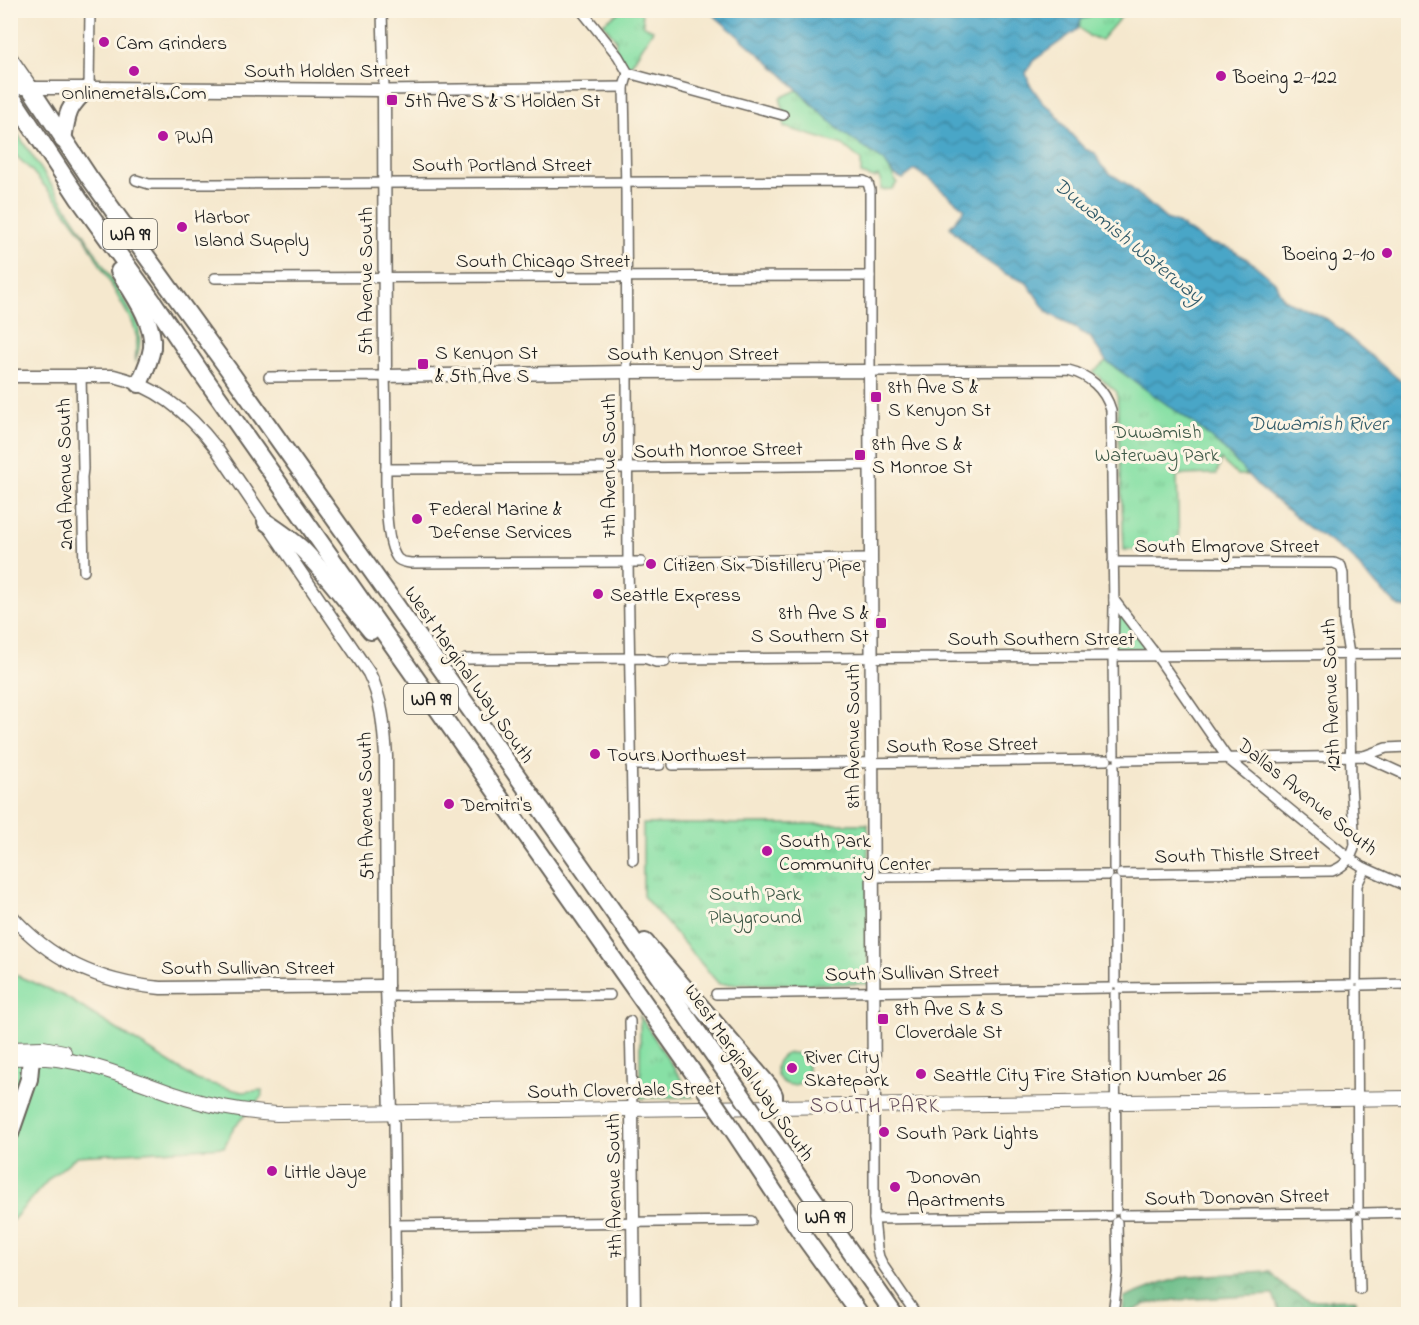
<svg xmlns="http://www.w3.org/2000/svg" width="1419" height="1325" viewBox="0 0 1419 1325" font-family="'Indie Flower',sans-serif">
	<style>
		.grass { fill: #87e0a5; stroke: #527e60; stroke-width: 1.5 }
		.forest { fill: url(#forest-crowns); stroke: #446d53; stroke-width: 1.5 }
		.park { fill: url(#park-tufts); stroke: #527e60; stroke-width: 1.5 }
		.water { fill: url(#water-waves); stroke: #326172; stroke-width: 1.5 }
		.lines { fill: none; stroke-linecap: round; stroke-linejoin: round }
		.minor-casing { stroke: #68635a; stroke-width: 12 }
		.tertiary-casing { stroke: #68635a; stroke-width: 15 }
		.secondary-casing { stroke: #68635a; stroke-width: 16 }
		.trunk-casing { stroke: #68635a; stroke-width: 18 }
		.motorway-casing { stroke: #68635a; stroke-width: 20 }
		.minor { stroke: #fff; stroke-width: 9 }
		.tertiary { stroke: #fff; stroke-width: 12 }
		.secondary { stroke: #fff; stroke-width: 14 }
		.trunk { stroke: #fff; stroke-width: 15 }
		.motorway { stroke: #fff; stroke-width: 16 }
		.motorway-bridge-casing { stroke: #68635a; stroke-width: 20; stroke-linecap: butt }
		.motorway-bridge { stroke: #fff; stroke-width: 16 }
		.poi-dot { fill: #b5179e; stroke: #fcf5e5; stroke-width: 2 }
		.labels { text-anchor: middle; stroke-width: 6; stroke-linejoin: round; paint-order: stroke }
		.shield { fill: #fcf5e5; stroke: #5f5d58; stroke-width: 1.5 }
		.shield-label { font-size: 18px; font-weight: bold; fill: #1c1c1c }
		.poi-label { font-size: 20px; fill: #1c1c1c; stroke: #fcf5e5; text-anchor: start }
		.street-label { font-size: 20px; fill: #1c1c1c; stroke: #fcf5e5 }
		.park-label { font-size: 20px; fill: #3c5745; stroke: #fcf5e5 }
		.water-label { font-size: 21px; font-style: italic; fill: #305a69; stroke: #fcf5e5 }
		.neighbourhood-label { font-size: 21px; letter-spacing: 1.5px; fill: #654f5d; stroke: #fcf5e5 }
	</style>
	<defs>
		<pattern id="forest-crowns" width="20" height="18" patternUnits="userSpaceOnUse" patternTransform="scale(1.5)"><rect width="20" height="18" fill="#6dbe8a"/><path d="M2 6a3 3 0 1 1 6 0M12 15a3 3 0 1 1 6 0" fill="none" stroke="#599a70"/></pattern>
		<pattern id="park-tufts" width="24" height="20" patternUnits="userSpaceOnUse" patternTransform="scale(1.5)"><rect width="24" height="20" fill="#87e0a5"/><path d="M3 7l-1-3M5 7V3M7 7l1-3M15 17l-1-3M17 17v-4M19 17l1-3" fill="none" stroke="#74c08d"/></pattern>
		<pattern id="water-waves" width="16" height="10" patternUnits="userSpaceOnUse" patternTransform="scale(1.5)"><rect width="16" height="10" fill="#48a6c7"/><path d="M0 5q4-4 8 0t8 0" fill="none" stroke="#3b86a1"/></pattern>
	</defs>
	<rect width="100%" height="100%" fill="#fcf5e5"/>
	<filter id="ink" filterUnits="userSpaceOnUse"><feTurbulence type="fractalNoise" baseFrequency=".0167" numOctaves="2"/><feDisplacementMap in="SourceGraphic" scale="12" xChannelSelector="R" yChannelSelector="G"/><feConvolveMatrix kernelMatrix="1 2 1 2 8 2 1 2 1" color-interpolation-filters="sRGB"/></filter>
	<filter id="wash" filterUnits="userSpaceOnUse"><feTurbulence type="fractalNoise" baseFrequency=".008" numOctaves="4" result="noise"/><feDisplacementMap in="SourceGraphic" scale="24" xChannelSelector="R" yChannelSelector="G"/><feGaussianBlur stdDeviation="1.35" result="paint"/><feColorMatrix in="noise" values="0 0 0 0 0 0 0 0 0 0 0 0 0 0 0 0 0 1.4 0 .05"/><feComposite in="paint" operator="in"/></filter>
	<g filter="url(#wash)">
		<rect width="100%" height="100%" fill="#f5e8ce"/>
		<!-- grass -->
		<g class="grass">
			<path d="M11,124l74,111 53,88c3,17 2,25 -3,40l2,-25 -4,-14 -49,-88 -24,-32 -29,-34 -20,-19z"/>
			<polygon points="11,973 64,996 197,1080 242,1092 262,1090 262,1097 234,1127 224,1147 77,1156 49,1179 11,1222"/>
			<circle cx="792" cy="1069" r="16"/>
		</g>
		<!-- forest -->
		<polygon class="forest" points="1270,1272 1289,1290 1310,1300 1356,1299 1357,1314 1280,1314 1273,1295 1177,1300 1146,1304 1128,1314 1123,1314 1124,1298 1160,1284 1187,1276"/>
		<!-- park -->
		<g class="park">
			<polygon points="621,11 641,11 644,26 653,30 628,70 615,49 616,40 603,23"/>
			<polygon points="1094,11 1126,11 1101,40 1089,36 1079,27 1081,19 1089,17"/>
			<polygon points="797,90 842,132 885,161 897,183 892,189 881,190 881,182 878,176 874,178 861,174 861,160 843,145 784,127 783,119 784,112 780,98"/>
			<polygon points="1106,361 1196,425 1226,451 1248,475 1237,475 1221,460 1217,474 1177,475 1179,549 1124,550 1117,392 1093,372"/>
			<polygon points="1114,606 1156,655 1113,655"/>
			<polygon points="643,824 868,824 868,984 719,984 643,896"/>
			<polygon points="640,1016 693,1097 640,1098"/>
		</g>
		<!-- water -->
		<polygon class="water" points="709,11 1094,11 1089,17 1081,19 1078,29 1033,61 1026,73 1029,83 1043,103 1052,109 1069,132 1085,149 1095,153 1101,165 1109,173 1127,184 1166,219 1177,223 1208,243 1229,248 1250,261 1275,282 1283,299 1327,319 1408,387 1408,608 1399,607 1365,574 1351,556 1308,527 1259,487 1226,451 1196,425 1106,361 1090,337 1047,312 1027,283 1006,274 979,256 950,227 965,209 928,179 915,170 903,179 893,174 884,161 843,133 819,111 781,73"/>
	</g>
	<g filter="url(#ink)">
		<g class="lines">
			<!-- minor casing -->
			<g class="minor-casing">
				<g id="minor">
					<polyline points="382,10 384,90 624,87"/>
					<polyline points="581,10 618,56 628,73 783,115"/>
					<polyline points="628,73 624,87 626,192 628,562 633,860"/>
					<polyline points="89,88 90,10"/>
					<path d="M136,180l13,4h64l651,-3 4,2 2,7v181l198,-1c21,5 37,19 43,40l3,196 -1,49 1,99"/>
					<polyline points="215,278 870,276"/>
					<polyline points="81,375 83,469 82,477 84,571"/>
					<path d="M269,377l116,-1c1,28 1,56 1,85 0,22 -2,79 11,97 3,4 8,4 13,5l231,-1"/>
					<polyline points="386,469 627,468 871,465"/>
					<polyline points="681,561 871,559"/>
					<path d="M1113,562l221,1 7,3 2,8 1,50 5,30 2,131 4,60c-3,12 -11,22 -23,26l-211,3"/>
					<polyline points="1114,600 1156,655 1228,759 1349,858 1363,867 1408,887"/>
					<polyline points="466,659 644,658 656,662 665,662"/>
					<polyline points="674,659 1408,654"/>
					<polyline points="1364,756 1386,748 1408,747"/>
					<polyline points="1119,760 1364,756 1408,776"/>
					<polyline points="631,765 660,765"/>
					<polyline points="673,765 1107,760"/>
					<polyline points="1114,766 1114,868"/>
					<polyline points="872,877 1108,875"/>
					<polyline points="1115,881 1115,983"/>
					<polyline points="1356,980 1357,885 1365,868"/>
					<polyline points="1362,985 1408,984"/>
					<polyline points="1120,988 1351,985"/>
					<polyline points="1357,990 1358,1207"/>
					<polyline points="716,994 1109,988"/>
					<polyline points="1115,994 1116,1210"/>
					<polyline points="388,996 610,995"/>
					<polyline points="630,1021 632,1109"/>
					<polyline points="874,1105 874,1219 877,1248 879,1257 884,1267 916,1314"/>
					<polyline points="391,1112 394,1123 396,1314"/>
					<polyline points="1364,1213 1408,1212"/>
					<polyline points="1123,1215 1352,1213"/>
					<polyline points="874,1219 1110,1216"/>
					<polyline points="1358,1219 1360,1289"/>
					<polyline points="395,1225 751,1221"/>
					<polyline points="1114,1306 1118,1273 1117,1222"/>
				</g>
			</g>
			<!-- tertiary casing -->
			<g class="tertiary-casing">
				<g id="tertiary">
					<polyline points="10,88 98,88 384,90 385,376 627,372 870,371 874,1105"/>
					<path d="M10,376h104c43,10 76,38 102,72l153,225c13,26 15,55 17,83l1,230 4,126"/>
					<path d="M10,914c40,47 92,69 151,74l226,-2"/>
					<polyline points="632,1109 634,1314"/>
				</g>
			</g>
			<!-- secondary casing -->
			<g class="secondary-casing">
				<g id="secondary">
					<polyline points="10,1049 43,1048 64,1052"/>
					<path d="M10,1058c16,0 32,-1 47,1 43,5 88,26 129,39 29,9 60,14 91,16l1131,-16"/>
				</g>
			</g>
			<!-- trunk casing -->
			<g class="trunk-casing">
				<polyline id="trunk" points="10,59 30,88"/>
			</g>
			<!-- motorway casing -->
			<g class="motorway-casing">
				<g id="motorway">
					<polyline points="30,88 89,177 231,373 584,870 739,1091"/>
					<polyline points="10,94 79,199 154,303 200,371 709,1095"/>
					<path d="M63,140c4,-27 5,-34 26,-52"/>
					<path d="M119,271c13,21 36,52 33,77 -2,13 -8,25 -13,36"/>
					<path d="M266,522c13,9 27,18 38,29 24,25 45,54 67,80"/>
					<polyline points="645,942 769,1086 774,1095 774,1107"/>
					<polyline points="758,1119 894,1314"/>
					<polyline points="727,1121 802,1234 860,1314"/>
					<polyline points="10,1134 29,1079 31,1058"/>
				</g>
			</g>
			<!-- minor -->
			<use href="#minor" class="minor"/>
			<!-- tertiary -->
			<use href="#tertiary" class="tertiary"/>
			<!-- secondary -->
			<use href="#secondary" class="secondary"/>
			<!-- trunk -->
			<use href="#trunk" class="trunk"/>
			<!-- motorway -->
			<use href="#motorway" class="motorway"/>
			<!-- motorway-bridge casing -->
			<g class="motorway-bridge-casing">
				<g id="motorway-bridge">
					<polyline points="739,1091 758,1119"/>
					<polyline points="709,1095 727,1121"/>
				</g>
			</g>
			<!-- motorway-bridge -->
			<use href="#motorway-bridge" class="motorway-bridge"/>
		</g>
	</g>
	<!-- markers -->
	<g class="poi-dot">
		<circle cx="104" cy="42" r="6"/>
		<circle cx="134" cy="71" r="6"/>
		<circle cx="1221" cy="76" r="6"/>
		<rect x="386" y="94" width="12" height="12" rx="3"/>
		<circle cx="163" cy="136" r="6"/>
		<circle cx="182" cy="227" r="6"/>
		<circle cx="1387" cy="253" r="6"/>
		<rect x="417" y="358" width="12" height="12" rx="3"/>
		<rect x="870" y="391" width="12" height="12" rx="3"/>
		<rect x="854" y="449" width="12" height="12" rx="3"/>
		<circle cx="417" cy="519" r="6"/>
		<circle cx="651" cy="564" r="6"/>
		<circle cx="598" cy="594" r="6"/>
		<rect x="875" y="617" width="12" height="12" rx="3"/>
		<circle cx="595" cy="754" r="6"/>
		<circle cx="449" cy="804" r="6"/>
		<circle cx="767" cy="851" r="6"/>
		<rect x="877" y="1013" width="12" height="12" rx="3"/>
		<circle cx="792" cy="1068" r="6"/>
		<circle cx="921" cy="1074" r="6"/>
		<circle cx="884" cy="1132" r="6"/>
		<circle cx="272" cy="1171" r="6"/>
		<circle cx="895" cy="1187" r="6"/>
	</g>
	<g class="labels">
		<!-- shield labels -->
		<g class="shield">
			<rect x="103" y="219" width="54" height="30" rx="4.5"/>
			<rect x="404" y="684" width="54" height="30" rx="4.5"/>
			<rect x="798" y="1202" width="54" height="30" rx="4.5"/>
		</g>
		<g class="shield-label">
			<text x="130" y="240">WA 99</text>
			<text x="431" y="705">WA 99</text>
			<text x="825" y="1223">WA 99</text>
		</g>
		<!-- poi labels -->
		<g class="poi-label">
			<text x="116" y="49">Cam Grinders</text>
			<text x="1233" y="83">Boeing 2-122</text>
			<text x="134" y="99" text-anchor="middle">Onlinemetals.Com</text>
			<text x="404" y="107">5th Ave S &amp; S Holden St</text>
			<text x="175" y="143">PWA</text>
			<text x="194" y="223">Harbor<tspan x="194" dy="23">Island Supply</tspan></text>
			<text x="1375" y="260" text-anchor="end">Boeing 2-10</text>
			<text x="435" y="359">S Kenyon St<tspan x="435" dy="23">&amp; 5th Ave S</tspan></text>
			<text x="888" y="393">8th Ave S &amp;<tspan x="888" dy="23">S Kenyon St</tspan></text>
			<text x="872" y="450">8th Ave S &amp;<tspan x="872" dy="23">S Monroe St</tspan></text>
			<text x="429" y="515">Federal Marine &amp;<tspan x="429" dy="23">Defense Services</tspan></text>
			<text x="663" y="571">Citizen Six Distillery Pipe</text>
			<text x="610" y="601">Seattle Express</text>
			<text x="869" y="619" text-anchor="end">8th Ave S &amp;<tspan x="869" dy="23">S Southern St</tspan></text>
			<text x="607" y="761">Tours Northwest</text>
			<text x="461" y="811">Demitri's</text>
			<text x="779" y="847">South Park<tspan x="779" dy="23">Community Center</tspan></text>
			<text x="895" y="1015">8th Ave S &amp; S<tspan x="895" dy="23">Cloverdale St</tspan></text>
			<text x="804" y="1063">River City<tspan x="804" dy="23">Skatepark</tspan></text>
			<text x="933" y="1081">Seattle City Fire Station Number 26</text>
			<text x="896" y="1139">South Park Lights</text>
			<text x="284" y="1178">Little Jaye</text>
			<text x="907" y="1183">Donovan<tspan x="907" dy="23">Apartments</tspan></text>
		</g>
		<!-- street labels -->
		<g class="street-label">
			<text x="327" y="77">South Holden Street</text>
			<text x="502" y="171">South Portland Street</text>
			<text x="543" y="267">South Chicago Street</text>
			<text transform="translate(365 281) rotate(-90)" y="7">5th Avenue South</text>
			<text x="693" y="360">South Kenyon Street</text>
			<text transform="translate(718 449) rotate(-1)" y="7">South Monroe Street</text>
			<text transform="translate(608 466) rotate(-90)" y="7">7th Avenue South</text>
			<text transform="translate(64 474) rotate(-91)" y="7">2nd Avenue South</text>
			<text x="1227" y="552">South Elmgrove Street</text>
			<text x="1041" y="645">South Southern Street</text>
			<text transform="translate(470 674) rotate(55)" y="7">West Marginal Way South</text>
			<text transform="translate(1330 695) rotate(-92)" y="7">12th Avenue South</text>
			<text transform="translate(852 736) rotate(-90)" y="7">8th Avenue South</text>
			<text transform="translate(962 744) rotate(-1)" y="7">South Rose Street</text>
			<text transform="translate(1308 796) rotate(39)" y="7">Dallas Avenue South</text>
			<text transform="translate(365 806) rotate(-91)" y="7">5th Avenue South</text>
			<text transform="translate(1237 854) rotate(-1)" y="7">South Thistle Street</text>
			<text x="248" y="974">South Sullivan Street</text>
			<text transform="translate(912 972) rotate(-1)" y="7">South Sullivan Street</text>
			<text transform="translate(750 1072) rotate(55)" y="7">West Marginal Way South</text>
			<text transform="translate(624 1089) rotate(-1)" y="7">South Cloverdale Street</text>
			<text transform="translate(613 1186) rotate(-91)" y="7">7th Avenue South</text>
			<text transform="translate(1237 1196) rotate(-1)" y="7">South Donovan Street</text>
		</g>
		<!-- park labels -->
		<g class="park-label">
			<text x="1157" y="438">Duwamish<tspan x="1157" dy="23">Waterway Park</tspan></text>
			<text x="755" y="900">South Park<tspan x="755" dy="23">Playground</tspan></text>
		</g>
		<!-- water labels -->
		<g class="water-label">
			<text transform="translate(1129 240) rotate(39)" y="7">Duwamish Waterway</text>
			<text x="1318" y="430">Duwamish River</text>
		</g>
		<!-- neighbourhood labels -->
		<g class="neighbourhood-label">
			<text x="875" y="1112">SOUTH PARK</text>
		</g>
	</g>
	<!-- margin -->
	<rect width="1419" height="1325" fill="none" stroke="#fcf5e5" stroke-width="36"/>
</svg>
